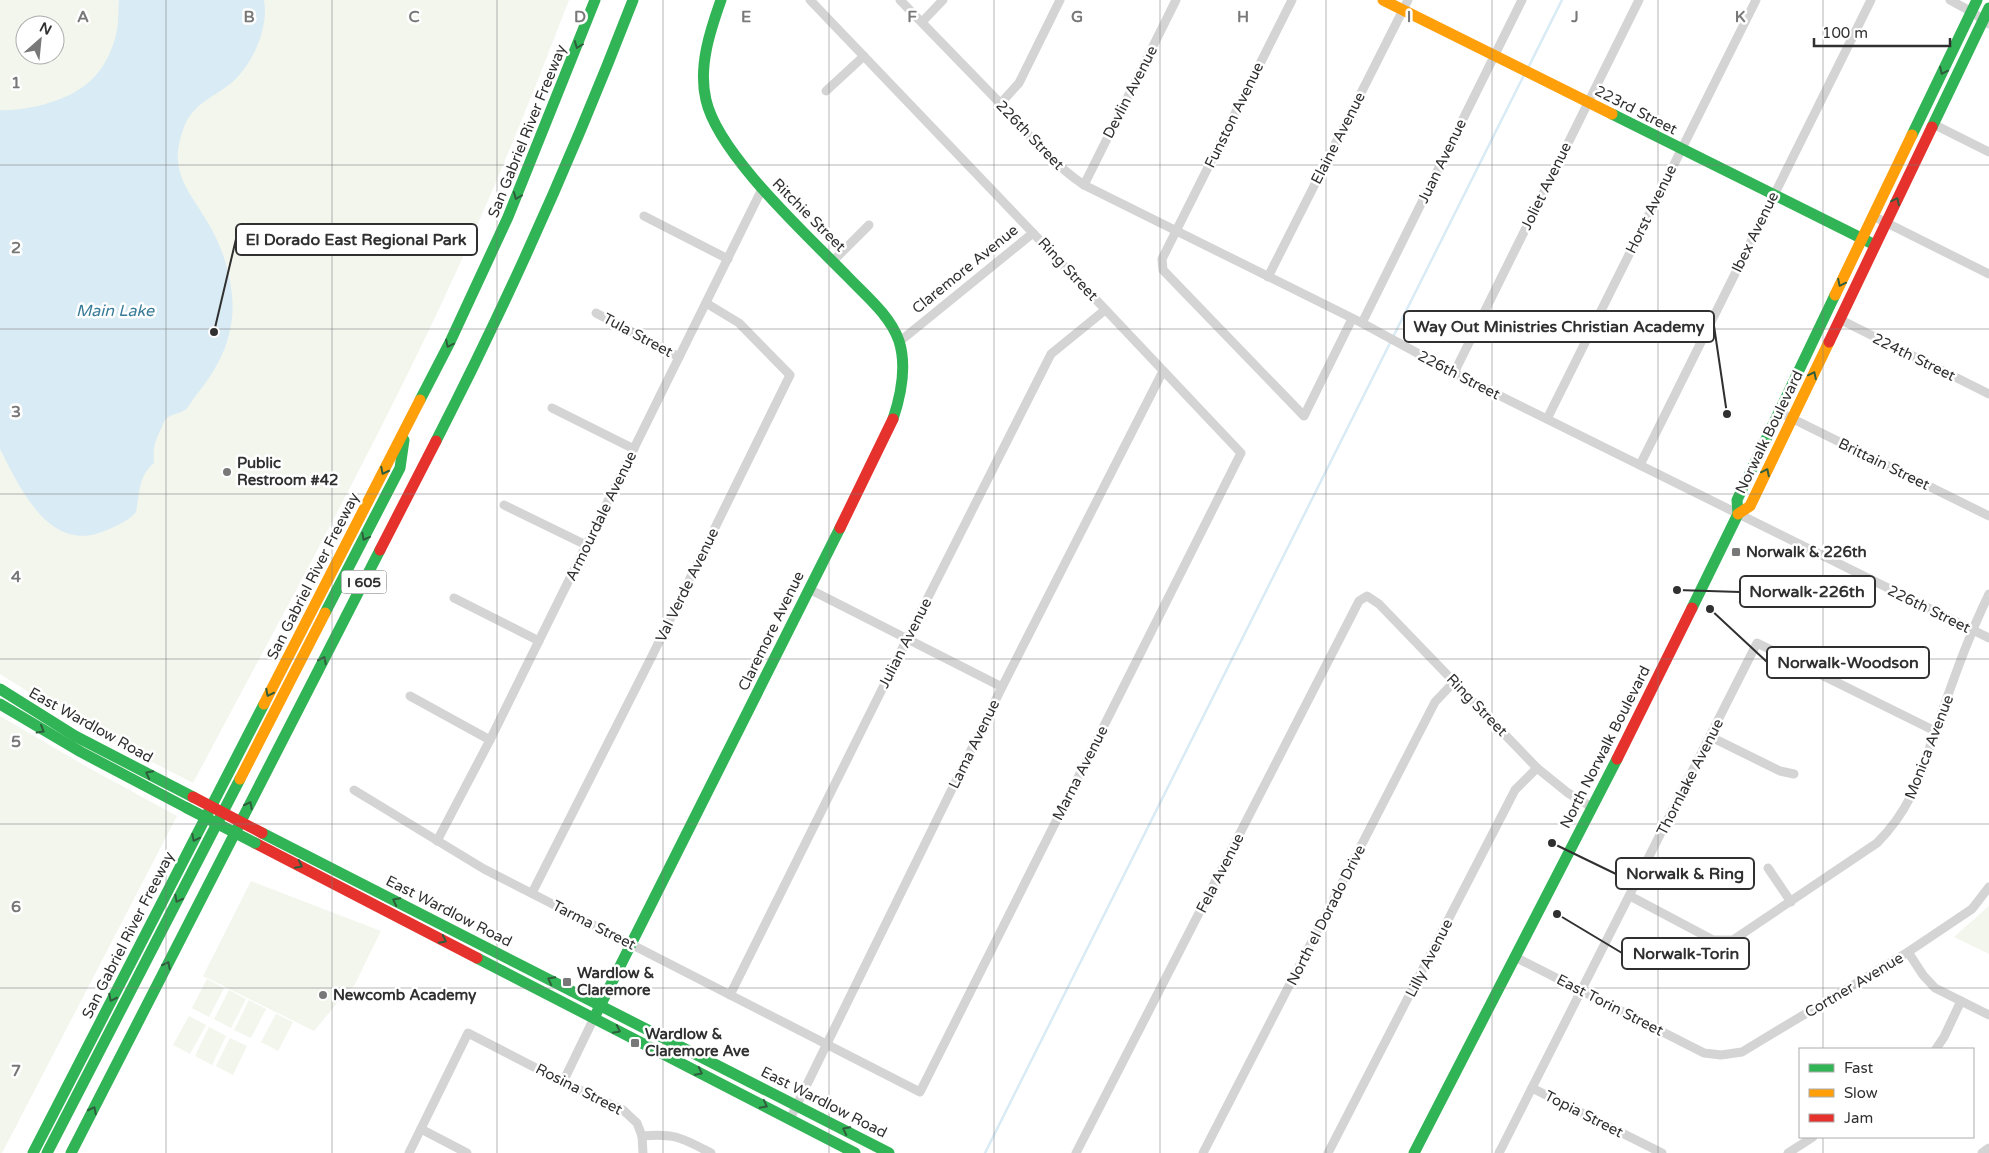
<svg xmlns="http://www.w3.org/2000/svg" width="1989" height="1153" viewBox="0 0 1989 1153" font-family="'Varela Round',sans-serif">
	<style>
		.green { fill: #f2f6ed; fill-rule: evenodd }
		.water { fill: #d9ebf4 }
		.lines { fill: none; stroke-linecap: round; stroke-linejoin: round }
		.stream { stroke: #d9ebf4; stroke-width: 2.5 }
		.street { stroke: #d4d4d4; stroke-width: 9 }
		.fast { stroke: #30b455; stroke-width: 11 }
		.slow { stroke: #ff9f0a; stroke-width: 11 }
		.jam { stroke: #e5322d; stroke-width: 11 }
		.fast-bridge { stroke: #30b455; stroke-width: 11 }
		.jam-bridge { stroke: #e5322d; stroke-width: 11 }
		.oneway { stroke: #305e3d }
		.grid { fill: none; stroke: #787878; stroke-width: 1; stroke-opacity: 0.55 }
		.poi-dot { fill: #787878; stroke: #fff; stroke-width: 2 }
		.labels { text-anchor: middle; stroke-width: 5; stroke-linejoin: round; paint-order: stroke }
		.shield { fill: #fff; stroke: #6e6e6e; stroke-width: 1 }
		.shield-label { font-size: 14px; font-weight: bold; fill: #303030 }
		.street-label { font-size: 15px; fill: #303030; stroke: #fff }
		.poi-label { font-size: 15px; font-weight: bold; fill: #303030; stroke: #fff; text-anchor: start }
		.water-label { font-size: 16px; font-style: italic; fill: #387b98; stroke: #fff }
		.grid-label { font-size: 16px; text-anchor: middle; font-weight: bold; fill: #787878; stroke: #fff; stroke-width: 5; stroke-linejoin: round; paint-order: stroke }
		.leader { fill: none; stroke: #303030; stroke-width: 2 }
		.callout-dot { fill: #303030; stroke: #fff; stroke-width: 2 }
		.callout { fill: #fff; stroke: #303030; stroke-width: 2 }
		.callout-label { font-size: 16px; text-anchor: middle; font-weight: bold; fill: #303030 }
	</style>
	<rect width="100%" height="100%" fill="#fff"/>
	<!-- green -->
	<g class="green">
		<path d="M0,0h569c-35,91 -71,181 -112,270 -80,175 -174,343 -264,513l-105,-54 -88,-55zM25,25h30v30h-30z"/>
		<polygon points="0,716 89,768 177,816 2,1153 0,1153"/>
		<polygon points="251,881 381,931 354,986 348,990 314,1031 203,976"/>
		<polygon points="1989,906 1989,954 1954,937"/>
		<polygon points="207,979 224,988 209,1017 192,1008"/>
		<polygon points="229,990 246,999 231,1028 214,1019"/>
		<polygon points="249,1000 266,1009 251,1038 234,1030"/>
		<polygon points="276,1014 293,1022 278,1051 261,1042"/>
		<polygon points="189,1016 206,1025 190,1054 173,1045"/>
		<polygon points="209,1027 226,1036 212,1065 195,1056"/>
		<polygon points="230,1038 247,1046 233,1075 216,1066"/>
	</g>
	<!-- water -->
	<path class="water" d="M119,0h145c5,29 -12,66 -34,84 -18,14 -37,20 -46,43 -19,50 10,66 30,107 12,23 21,57 18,84 -4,33 -18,55 -38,80 -3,4 -6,10 -9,12 -6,4 -15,4 -20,10 -2,3 -3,8 -5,11 -6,13 -7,17 -6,32 -16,13 -14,30 -18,49 -8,9 -18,13 -29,18 -57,26 -87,-42 -107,-81v-339c14,1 28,-2 42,-5 40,-11 63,-29 74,-70 3,-12 2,-23 3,-35z"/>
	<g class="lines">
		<!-- stream -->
		<g class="stream">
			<polyline points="1528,68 1562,0"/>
			<polyline points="985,1153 1524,75"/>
		</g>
		<!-- street -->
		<g class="street">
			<path d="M900,0c33,34 66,68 99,102 27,29 51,60 85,83l278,138 92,50 535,265"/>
			<polyline points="1292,0 1162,259 1163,270 1304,416 1352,319"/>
			<polyline points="1950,0 1972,12 1989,24"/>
			<polyline points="922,22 943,0"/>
			<polyline points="826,91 864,56"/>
			<polyline points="1000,104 1019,83 1060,0"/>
			<polyline points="1933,124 1989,152"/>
			<polyline points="1084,185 1176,0"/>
			<polyline points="644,216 728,259"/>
			<polyline points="1873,216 1989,274"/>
			<polyline points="833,261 869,225"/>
			<polyline points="1268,277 1408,0"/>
			<polyline points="596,313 679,357"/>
			<polyline points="1839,319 1989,394"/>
			<polyline points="1362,323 1522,0"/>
			<polyline points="899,342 1033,233"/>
			<polyline points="1454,373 1639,0"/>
			<polyline points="552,408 634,449"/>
			<polyline points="1779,412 1989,516"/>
			<polyline points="1547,419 1756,0"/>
			<polyline points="1640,465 1871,0"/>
			<polyline points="504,505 586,545"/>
			<polyline points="809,589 1002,687"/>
			<polyline points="454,598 539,641"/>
			<polyline points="410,696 490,740"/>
			<polyline points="1711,737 1780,771 1794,774"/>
			<polyline points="354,790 484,869 920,1092 1241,453 1033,233 810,0"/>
			<polyline points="437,841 490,740 762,189"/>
			<polyline points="1768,868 1791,902"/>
			<polyline points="532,893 652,656 790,375 739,323 706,303"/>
			<path d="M1630,896l83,44h20l144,-97c36,-36 44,-71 60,-117 16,-45 31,-89 52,-132"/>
			<polyline points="1908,952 1923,975 1935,988 1989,1015"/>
			<polyline points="1515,957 1704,1053 1721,1055 1742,1052 1908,952 1972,909 1989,887"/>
			<polyline points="730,995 907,639 1051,354 1105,310"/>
			<polyline points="1936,1049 1944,1037 1961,1001"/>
			<polyline points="563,1082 594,1018"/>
			<polyline points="1532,1088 1662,1153"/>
			<polyline points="790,1119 1002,687 1163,371"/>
			<polyline points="421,1129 467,1153"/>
			<polyline points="642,1136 643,1153"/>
			<path d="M409,1153l59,-120 95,49 60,28 14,13 5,13c33,-3 40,2 69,17"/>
			<polyline points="1076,1153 1359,601 1367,596 1379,604 1537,768 1568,793 1592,807"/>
			<polyline points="1203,1153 1435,702 1455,681"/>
			<polyline points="1328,1153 1515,790 1537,768"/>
			<polyline points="1499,1153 1757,643 1935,731"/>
			<polyline points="1788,1153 1813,1137"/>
			<polyline points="1982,1153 1989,1148"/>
		</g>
		<!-- fast -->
		<g class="fast">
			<path d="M721,0c-11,31 -23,67 -15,100 12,54 101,135 141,176 18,19 43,39 52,65 8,25 2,54 -6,78"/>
			<polyline points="1612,114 1875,245"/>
			<polyline points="1932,127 1989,8"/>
			<polyline points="1912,135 1977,0"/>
			<polyline points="420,400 450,342 508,217 595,0"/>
			<path d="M436,441c74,-144 139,-291 197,-441"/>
			<polyline points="1692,608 1738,514 1737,500 1835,295"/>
			<polyline points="325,613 400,468 404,440"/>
			<polyline points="0,689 75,736 193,797"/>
			<polyline points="0,704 81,752 187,808"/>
			<polyline points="262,833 889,1153"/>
			<polyline points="477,958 855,1153"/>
			<polyline points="594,1018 840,528"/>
			<polyline points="33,1153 264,704"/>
			<polyline points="47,1153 240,779"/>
			<polyline points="71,1153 380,550"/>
			<polyline points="1414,1153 1617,759"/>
		</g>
		<!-- slow -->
		<g class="slow">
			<polyline points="1383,0 1612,114"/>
			<polyline points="1835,295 1912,135"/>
			<polyline points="1738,514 1750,506 1829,342"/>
			<polyline points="264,704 420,400"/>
			<polyline points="240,779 325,613"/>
		</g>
		<!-- jam -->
		<g class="jam">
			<polyline points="1829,342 1932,127"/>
			<polyline points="840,528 893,419"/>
			<polyline points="380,550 436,441"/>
			<polyline points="1617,759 1692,608"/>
			<polyline points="255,843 477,958"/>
		</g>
		<!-- fast-bridge -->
		<polyline class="fast-bridge" points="187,808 255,843"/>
		<!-- jam-bridge -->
		<polyline class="jam-bridge" points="193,797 262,833"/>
	</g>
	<!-- one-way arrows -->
	<defs><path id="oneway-chevron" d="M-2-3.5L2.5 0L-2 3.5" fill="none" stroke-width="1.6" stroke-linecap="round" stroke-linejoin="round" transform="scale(1.25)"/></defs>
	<g class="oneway">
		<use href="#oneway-chevron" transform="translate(578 45) rotate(111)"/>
		<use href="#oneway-chevron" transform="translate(1943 71) rotate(116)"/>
		<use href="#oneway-chevron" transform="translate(517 196) rotate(112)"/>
		<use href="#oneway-chevron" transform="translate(1896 201) rotate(-64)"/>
		<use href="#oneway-chevron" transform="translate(1841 283) rotate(116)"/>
		<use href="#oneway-chevron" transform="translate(449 344) rotate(116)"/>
		<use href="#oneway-chevron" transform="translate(1813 375) rotate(-64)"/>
		<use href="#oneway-chevron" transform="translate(384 471) rotate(117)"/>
		<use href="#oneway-chevron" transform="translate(1766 472) rotate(-64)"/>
		<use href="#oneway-chevron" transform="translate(365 537) rotate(118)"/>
		<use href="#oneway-chevron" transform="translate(323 660) rotate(-63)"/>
		<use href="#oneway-chevron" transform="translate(269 693) rotate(117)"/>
		<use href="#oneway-chevron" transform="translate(41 730) rotate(30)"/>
		<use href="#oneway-chevron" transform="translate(149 774) rotate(-153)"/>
		<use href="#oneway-chevron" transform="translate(249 805) rotate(-63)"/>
		<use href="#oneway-chevron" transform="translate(195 838) rotate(117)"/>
		<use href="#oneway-chevron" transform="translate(299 865) rotate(27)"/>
		<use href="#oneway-chevron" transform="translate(178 899) rotate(117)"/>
		<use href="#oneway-chevron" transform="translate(396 901) rotate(-153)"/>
		<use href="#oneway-chevron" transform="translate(443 940) rotate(27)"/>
		<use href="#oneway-chevron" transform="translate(167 965) rotate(-63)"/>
		<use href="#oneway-chevron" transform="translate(551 980) rotate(-153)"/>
		<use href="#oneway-chevron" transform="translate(112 998) rotate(117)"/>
		<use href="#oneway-chevron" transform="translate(617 1030) rotate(27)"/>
		<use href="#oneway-chevron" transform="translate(699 1072) rotate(27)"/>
		<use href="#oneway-chevron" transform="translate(764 1105) rotate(28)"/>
		<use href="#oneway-chevron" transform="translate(93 1110) rotate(-63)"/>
		<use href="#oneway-chevron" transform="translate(846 1130) rotate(-153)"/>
	</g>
	<!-- grid -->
	<path class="grid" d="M166,0v1153M332,0v1153M497,0v1153M663,0v1153M829,0v1153M994,0v1153M1160,0v1153M1326,0v1153M1492,0v1153M1658,0v1153M1823,0v1049M0,165h1989M0,329h1989M0,494h1989M0,659h1989M0,824h1989M0,988h1989M1823,1137v16"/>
	<!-- markers -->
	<g class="poi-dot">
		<circle cx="227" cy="472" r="5"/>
		<rect x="1731" y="547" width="10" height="10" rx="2.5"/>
		<rect x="562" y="977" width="10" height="10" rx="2.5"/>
		<circle cx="323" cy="995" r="5"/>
		<rect x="630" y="1038" width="10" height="10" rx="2.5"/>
	</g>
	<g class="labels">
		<!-- shield labels -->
		<rect class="shield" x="341.5" y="570.5" width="45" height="23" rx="4"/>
		<g class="shield-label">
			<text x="364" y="587">I 605</text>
		</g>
		<!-- street labels -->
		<g class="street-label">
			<text transform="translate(1130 92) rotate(-63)" y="5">Devlin Avenue</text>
			<text transform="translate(1636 110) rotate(27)" y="5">223rd Street</text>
			<text transform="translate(1234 115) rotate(-64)" y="5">Funston Avenue</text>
			<text transform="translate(527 131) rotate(-68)" y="5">San Gabriel River Freeway</text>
			<text transform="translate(1030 135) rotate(46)" y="5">226th Street</text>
			<text transform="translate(1338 138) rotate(-63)" y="5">Elaine Avenue</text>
			<text transform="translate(1442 161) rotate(-64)" y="5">Juan Avenue</text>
			<text transform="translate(1546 186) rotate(-64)" y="5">Joliet Avenue</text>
			<text transform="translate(1651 209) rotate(-64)" y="5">Horst Avenue</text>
			<text transform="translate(809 215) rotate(45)" y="5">Ritchie Street</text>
			<text transform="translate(1755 232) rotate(-64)" y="5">Ibex Avenue</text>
			<text transform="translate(965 269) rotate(-39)" y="5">Claremore Avenue</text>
			<text transform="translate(1068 269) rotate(47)" y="5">Ring Street</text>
			<text transform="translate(638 335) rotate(28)" y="5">Tula Street</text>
			<text transform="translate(1914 357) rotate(26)" y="5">224th Street</text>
			<text transform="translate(1459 375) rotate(27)" y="5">226th Street</text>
			<text transform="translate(1769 432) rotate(-64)" y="5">Norwalk Boulevard</text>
			<text transform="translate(1884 464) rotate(26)" y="5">Brittain Street</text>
			<text transform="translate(601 516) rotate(-64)" y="5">Armourdale Avenue</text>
			<text transform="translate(313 576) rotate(-63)" y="5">San Gabriel River Freeway</text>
			<text transform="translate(687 585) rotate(-64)" y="5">Val Verde Avenue</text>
			<text transform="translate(1929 609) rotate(26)" y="5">226th Street</text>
			<text transform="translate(771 631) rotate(-64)" y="5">Claremore Avenue</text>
			<text transform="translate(905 643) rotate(-63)" y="5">Julian Avenue</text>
			<text transform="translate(1477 705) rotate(46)" y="5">Ring Street</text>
			<text transform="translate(91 725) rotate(29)" y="5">East Wardlow Road</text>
			<text transform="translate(974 744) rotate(-64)" y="5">Lama Avenue</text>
			<text transform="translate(1605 747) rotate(-63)" y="5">North Norwalk Boulevard</text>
			<text transform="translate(1929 747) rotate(-69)" y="5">Monica Avenue</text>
			<text transform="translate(1080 773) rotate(-63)" y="5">Marna Avenue</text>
			<text transform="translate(1690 777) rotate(-63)" y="5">Thornlake Avenue</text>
			<text transform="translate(1220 873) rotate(-63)" y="5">Fela Avenue</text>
			<text transform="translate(449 911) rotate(27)" y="5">East Wardlow Road</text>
			<text transform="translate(1326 915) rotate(-63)" y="5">North el Dorado Drive</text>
			<text transform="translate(594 925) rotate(27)" y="5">Tarma Street</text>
			<text transform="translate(128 935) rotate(-63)" y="5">San Gabriel River Freeway</text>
			<text transform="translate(1429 958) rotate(-63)" y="5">Lilly Avenue</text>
			<text transform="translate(1854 985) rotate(-31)" y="5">Cortner Avenue</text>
			<text transform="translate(1610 1005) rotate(27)" y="5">East Torin Street</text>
			<text transform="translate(579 1089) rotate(27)" y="5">Rosina Street</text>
			<text transform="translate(824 1102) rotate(27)" y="5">East Wardlow Road</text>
			<text transform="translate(1584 1114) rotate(27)" y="5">Topia Street</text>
		</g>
		<!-- poi labels -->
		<g class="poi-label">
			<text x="237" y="468">Public<tspan x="237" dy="17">Restroom #42</tspan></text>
			<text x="1746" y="557">Norwalk &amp; 226th</text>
			<text x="577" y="978">Wardlow &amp;<tspan x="577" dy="17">Claremore</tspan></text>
			<text x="333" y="1000">Newcomb Academy</text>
			<text x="645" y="1039">Wardlow &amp;<tspan x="645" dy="17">Claremore Ave</tspan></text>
		</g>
		<!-- water labels -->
		<g class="water-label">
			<text x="115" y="316">Main Lake</text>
		</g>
	</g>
	<g class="grid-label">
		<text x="83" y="22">A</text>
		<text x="249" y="22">B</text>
		<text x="414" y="22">C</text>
		<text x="580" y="22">D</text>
		<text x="746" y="22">E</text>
		<text x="912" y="22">F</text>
		<text x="1077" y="22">G</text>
		<text x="1243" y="22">H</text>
		<text x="1409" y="22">I</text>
		<text x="1575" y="22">J</text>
		<text x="1740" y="22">K</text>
		<text x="16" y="88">1</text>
		<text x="16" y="253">2</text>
		<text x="16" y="417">3</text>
		<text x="16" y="582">4</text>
		<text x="16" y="747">5</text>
		<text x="16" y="912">6</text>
		<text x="16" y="1076">7</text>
	</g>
	<!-- callouts -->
	<path class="leader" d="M214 332L236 239M1727 414L1714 326M1677 590L1740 592M1710 609L1767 662M1552 843L1616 874M1557 914L1622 953"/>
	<g class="callout-dot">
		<circle cx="214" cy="332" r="5"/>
		<circle cx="1727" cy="414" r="5"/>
		<circle cx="1677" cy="590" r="5"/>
		<circle cx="1710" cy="609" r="5"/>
		<circle cx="1552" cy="843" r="5"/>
		<circle cx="1557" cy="914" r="5"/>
	</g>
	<g class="callout">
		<rect x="236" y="224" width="241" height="31" rx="5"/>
		<rect x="1404" y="311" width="310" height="31" rx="5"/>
		<rect x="1740" y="576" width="135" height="31" rx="5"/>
		<rect x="1767" y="647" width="162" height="31" rx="5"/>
		<rect x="1616" y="858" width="138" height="31" rx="5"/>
		<rect x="1622" y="938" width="127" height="31" rx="5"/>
	</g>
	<g class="callout-label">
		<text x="356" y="245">El Dorado East Regional Park</text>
		<text x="1559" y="332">Way Out Ministries Christian Academy</text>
		<text x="1807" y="597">Norwalk-226th</text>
		<text x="1848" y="668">Norwalk-Woodson</text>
		<text x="1685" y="879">Norwalk &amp; Ring</text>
		<text x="1686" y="959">Norwalk-Torin</text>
	</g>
	<!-- legend -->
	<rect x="1799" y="1048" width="175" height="90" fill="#ffffff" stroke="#acacac"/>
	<rect x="1809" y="1064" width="25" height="8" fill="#30b455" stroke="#acacac"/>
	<text x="1844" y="1073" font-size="15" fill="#303030">Fast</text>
	<rect x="1809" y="1089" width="25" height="8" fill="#ff9f0a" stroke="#acacac"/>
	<text x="1844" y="1098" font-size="15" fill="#303030">Slow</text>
	<rect x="1809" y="1114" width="25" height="8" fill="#e5322d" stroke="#acacac"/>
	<text x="1844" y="1123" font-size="15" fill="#303030">Jam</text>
	<!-- north arrow -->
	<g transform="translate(40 40) rotate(27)"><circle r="24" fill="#ffffff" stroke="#acacac"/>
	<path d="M0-4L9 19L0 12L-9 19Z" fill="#787878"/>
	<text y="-8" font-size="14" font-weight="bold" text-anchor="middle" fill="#303030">N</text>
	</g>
	<!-- scale -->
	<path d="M1814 38v8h136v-8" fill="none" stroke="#303030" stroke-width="2.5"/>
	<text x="1822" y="38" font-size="15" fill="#303030" stroke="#ffffff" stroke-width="4" paint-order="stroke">100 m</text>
</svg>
